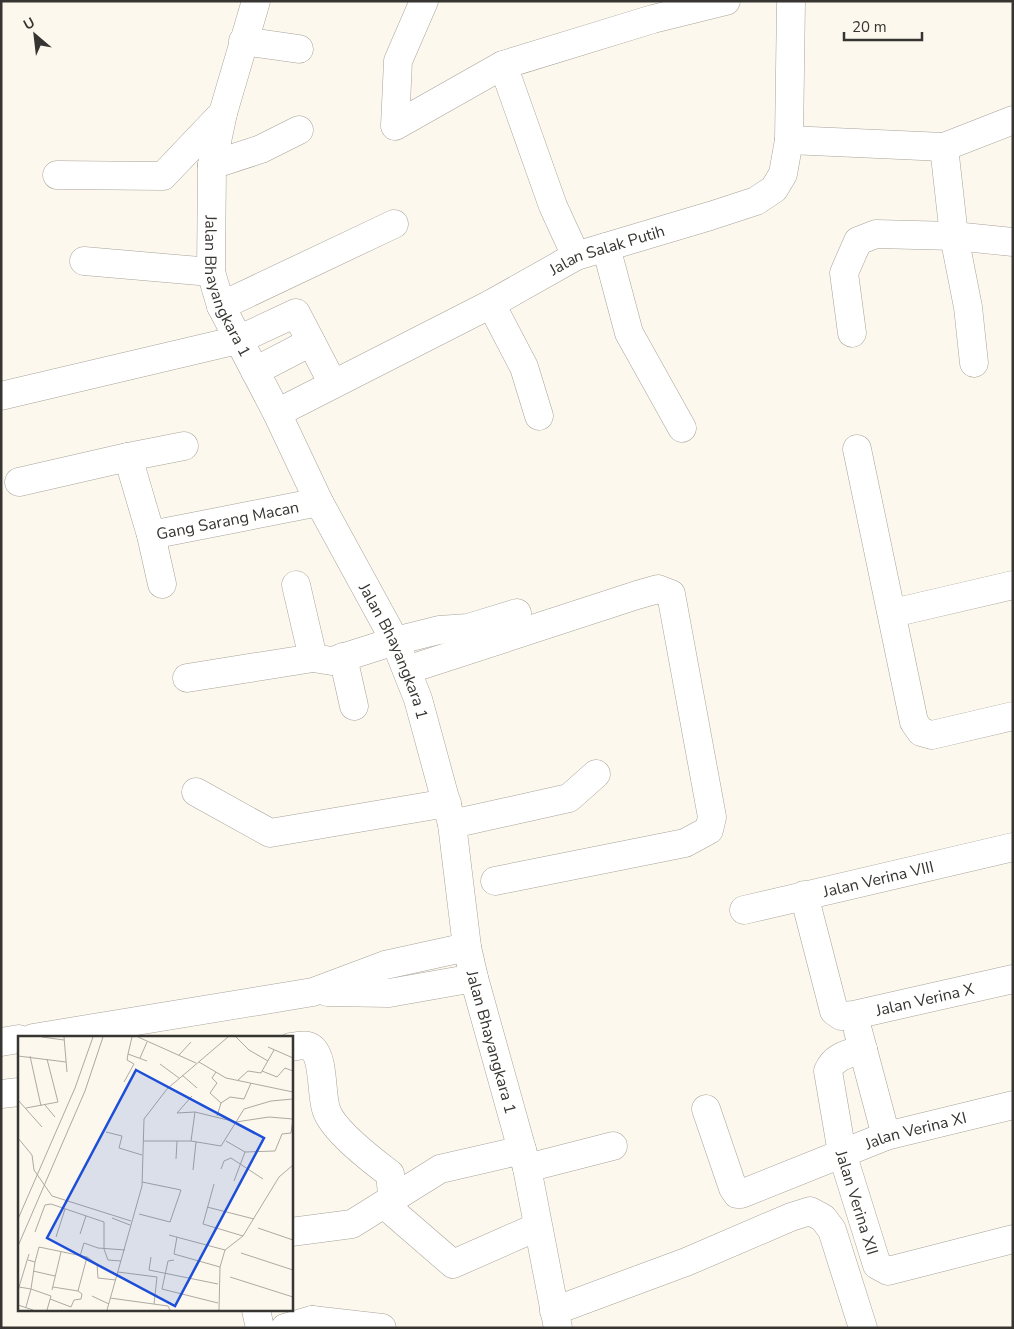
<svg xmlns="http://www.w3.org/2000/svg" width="1014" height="1329" viewBox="0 0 1014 1329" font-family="'Nunito Sans',sans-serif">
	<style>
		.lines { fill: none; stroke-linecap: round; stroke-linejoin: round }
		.minor-casing { stroke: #a7a39a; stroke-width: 29 }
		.minor { stroke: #fff; stroke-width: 28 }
		.labels { text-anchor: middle; stroke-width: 4; stroke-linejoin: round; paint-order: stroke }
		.street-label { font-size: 16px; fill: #363531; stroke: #fdf8ee }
		.inset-road { fill: none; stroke: #adaaa2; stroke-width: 1 }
		.view { fill: #1d4ed8; fill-opacity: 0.15; stroke: #1d4ed8; stroke-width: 2.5 }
		.inset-edge { fill: none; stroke: #363531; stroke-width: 2.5 }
	</style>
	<rect width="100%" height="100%" fill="#fdf8ee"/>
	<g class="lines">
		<!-- minor casing -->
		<g class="minor-casing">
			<g id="minor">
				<path id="s1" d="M256,1l-33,112 -11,52 -1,107 10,34 56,107 42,89 76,139 23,58 34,125 15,123 7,31 53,190 31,160"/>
				<polyline points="424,1 398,61 395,126 503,65"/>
				<polyline points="243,41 299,49"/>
				<polyline points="789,140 944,147 1013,120"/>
				<polyline points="944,147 954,236 968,307 974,363"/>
				<polyline points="212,165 261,149 299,130"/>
				<polyline points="57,175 163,176 223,113"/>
				<polyline points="606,247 629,333 682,428"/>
				<polyline points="576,256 553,206 503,65 653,19 726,1"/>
				<polyline points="84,261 211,272"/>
				<polyline points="491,304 524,367 539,416"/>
				<polyline points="221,306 394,224"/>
				<polyline points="852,333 844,273 858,241 876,234 954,236 1013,242"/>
				<polyline points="255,371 311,342"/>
				<polyline points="1,396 238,340 296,313 333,384"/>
				<path id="s2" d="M277,413l214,-109 85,-48 134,-40 46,-15 18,-12 9,-15 6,-34 2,-139"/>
				<polyline points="857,449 914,722 921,732 932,735 1013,716"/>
				<polyline points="128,457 184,446"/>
				<path id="s3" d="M19,482l109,-25 23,78 168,-33"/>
				<polyline points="151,535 162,584"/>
				<polyline points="296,585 313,658"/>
				<polyline points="893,613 1013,585"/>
				<polyline points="343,657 354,706"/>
				<polyline points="407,670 637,595 658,589 671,594 712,817 709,830 685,843 495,881"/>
				<polyline points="187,678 313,658 332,661 395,641 439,630 468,628 517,613"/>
				<polyline points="196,792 270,833 447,803"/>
				<polyline points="452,824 569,798 596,774"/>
				<path id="s4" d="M804,895l30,116 7,5 13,-1 159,-36"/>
				<path id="s5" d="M744,910l269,-63"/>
				<polyline points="327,992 389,993 474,978"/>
				<polyline points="858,1031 886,1136"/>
				<polyline points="33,1038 313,992 385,965 467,947"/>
				<polyline points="1,1042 19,1039"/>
				<path d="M291,1047c8,-1 16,-4 22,2 11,11 8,44 13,60 6,21 47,52 64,65l4,39 59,51 84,-37"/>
				<path id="s6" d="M863,1049c-15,5 -29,7 -35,22l14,82 35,112 11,6 125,-32"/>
				<polyline points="1,1094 19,1092"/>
				<path id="s7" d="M706,1109l27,79 4,6h4l145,-58 127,-31"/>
				<polyline points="527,1168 613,1146"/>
				<polyline points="291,1232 352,1224 440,1169 522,1150"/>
				<polyline points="256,1310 260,1328"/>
				<polyline points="554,1311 686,1262 791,1217 810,1211 823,1218 832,1230 863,1328"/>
				<polyline points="312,1320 382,1328"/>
				<polyline points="285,1328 312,1320 314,1328"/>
			</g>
		</g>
		<!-- minor -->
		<use href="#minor" class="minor"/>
	</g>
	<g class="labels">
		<!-- street labels -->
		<g class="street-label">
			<text dy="6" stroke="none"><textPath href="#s2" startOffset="369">Jalan Salak Putih</textPath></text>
			<text dy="6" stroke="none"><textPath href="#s1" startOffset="294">Jalan Bhayangkara 1</textPath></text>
			<text dy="6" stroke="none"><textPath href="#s3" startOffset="271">Gang Sarang Macan</textPath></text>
			<text dy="6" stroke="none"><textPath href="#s1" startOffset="699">Jalan Bhayangkara 1</textPath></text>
			<text dy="6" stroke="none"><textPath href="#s5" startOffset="138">Jalan Verina VIII</textPath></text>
			<text dy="6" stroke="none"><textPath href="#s4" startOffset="214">Jalan Verina X</textPath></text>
			<text dy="6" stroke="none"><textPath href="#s1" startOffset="1104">Jalan Bhayangkara 1</textPath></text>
			<text dy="6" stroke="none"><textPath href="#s7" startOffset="281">Jalan Verina XI</textPath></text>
			<text dy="6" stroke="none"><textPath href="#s6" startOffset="178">Jalan Verina XII</textPath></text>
		</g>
	</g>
	<!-- overview -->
	<g transform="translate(18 1036)">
		<rect width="275" height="275" fill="#fdf8ee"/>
		<path class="inset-road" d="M24,1l22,3M46,1l3,35M120,1l58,26M218,1l13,13 19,11M250,11l25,11M110,18l4,-17M161,19l12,-13M0,20l48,6M12,20l11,50M122,22l7,-16M181,26l27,16 67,14M142,28l19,14M244,35l15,6 8,-9 8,3M198,36l-4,6 5,5 -7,10 11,10M164,39l15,13M220,44l10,-9 13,2 13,-23M106,46l10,-18 -7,-4 1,-6 19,7M174,60l-15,17 18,-1M0,64l24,27M27,69l10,12M8,72l32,-6 -11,-43M199,80l4,-13 9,-6 14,2 7,-16M88,96l16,4 -3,12 23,7M0,102l14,17 2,15 18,26 79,25M125,105h48l30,5 15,-24 33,-5 24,2M173,105l4,-29 41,10 8,-13 27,-8 22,-2M208,105l19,11 30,-1 7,-17 9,-1 2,-14M158,123l1,-18M203,133l3,-8 7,-3 32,21M175,134l3,-28M216,145l11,-29M196,148l-11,40 40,12M189,171l47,12M121,178l31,8 11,-32 -39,-8M94,182l18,7M0,183l57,-131 18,-51M240,192l35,12M17,196l10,-27 6,-1 53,18v27l4,11 13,1M62,198l6,-18M151,199l56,15M38,201l9,-28M159,201l-3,17 46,13M0,210l67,-155 18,-54M223,217l52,17M62,220l4,-13 14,5 27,2M69,221l10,7 1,14 18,2M133,221l-2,13 69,14M10,224l7,2 -4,27 20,7 -4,14M156,224l-6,1 -6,28 56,14M17,226l4,-15 48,10 -9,34 -25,-4M15,235l22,5M100,236l39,5 -3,27M212,241l63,20M1,251l10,-33M34,254l9,-38M0,258l1,-7 12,2 -5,18M74,260l17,8M92,262l58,8 2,4M32,263l21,8 3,-7 7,-1 1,-5 -4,-3M0,269l15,5M89,274l35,-124 2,-67 23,-30 61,-52M201,274l1,-43 5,-17 18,-14 36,-59 14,-12"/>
		<path class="view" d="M118,34l128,68 -89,168 -128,-68z"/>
		<rect width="275" height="275" class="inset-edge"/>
	</g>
	<!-- border -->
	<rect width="1014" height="1329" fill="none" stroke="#363531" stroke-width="5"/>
	<!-- north arrow -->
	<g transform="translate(35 35) rotate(332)" stroke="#fdf8ee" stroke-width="4" paint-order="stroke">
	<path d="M0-4L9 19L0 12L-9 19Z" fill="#363531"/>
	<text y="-8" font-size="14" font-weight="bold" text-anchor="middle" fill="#363531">U</text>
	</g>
	<!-- scale -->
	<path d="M844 32v8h78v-8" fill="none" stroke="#363531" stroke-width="2.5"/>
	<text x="852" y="32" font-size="15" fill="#363531" stroke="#fdf8ee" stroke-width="4" paint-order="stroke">20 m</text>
</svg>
